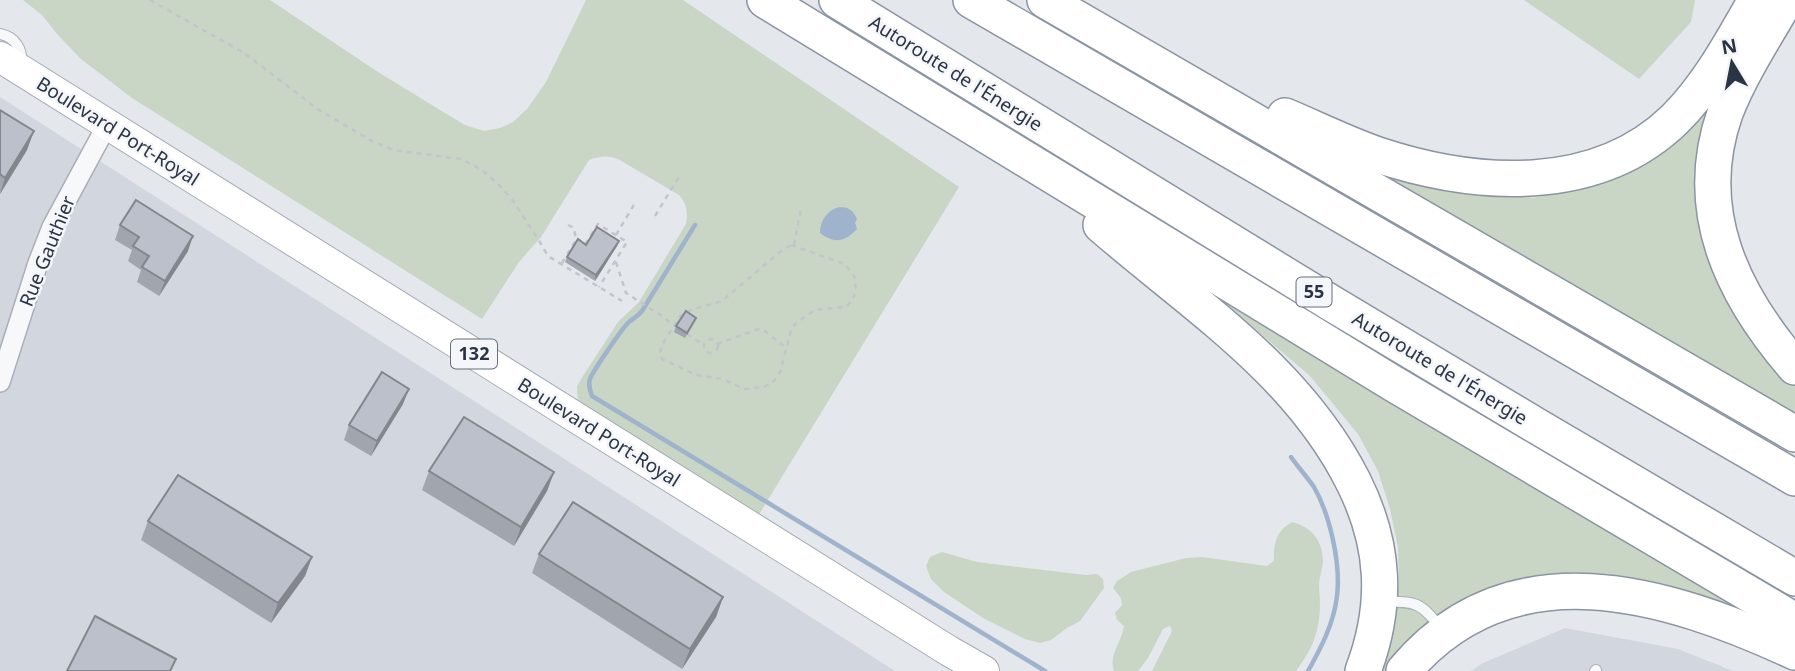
<svg xmlns="http://www.w3.org/2000/svg" width="1795" height="671" viewBox="0 0 1795 671" font-family="'Noto Sans',sans-serif">
	<style>
		.built { fill: #d2d6de }
		.green { fill: #c9d6c5 }
		.water { fill: #9fb4cc }
		.lines { fill: none; stroke-linecap: round; stroke-linejoin: round }
		.stream { stroke: #9fb4cc; stroke-width: 4.5 }
		.service-casing { stroke: #a9aeb7; stroke-width: 12 }
		.minor-casing { stroke: #a9aeb7; stroke-width: 22 }
		.primary-casing { stroke: #a3abb8; stroke-width: 32 }
		.motorway-casing { stroke: #8b94a3; stroke-width: 38 }
		.path { stroke: #c2c5cb; stroke-width: 2.5; stroke-dasharray: 5 5; stroke-linecap: butt }
		.service { stroke: #f7f8fa; stroke-width: 10 }
		.minor { stroke: #f7f8fa; stroke-width: 19 }
		.primary { stroke: #fff; stroke-width: 30 }
		.motorway { stroke: #fff; stroke-width: 35 }
		.wall { fill: #a1a5ae }
		.shaded-wall { fill: #83868d }
		.building { fill: #bbc0ca; stroke: #83868d; stroke-width: 2 }
		.labels { text-anchor: middle; stroke-width: 5; stroke-linejoin: round; paint-order: stroke }
		.shield { fill: #f4f6f9; stroke: #676e7b; stroke-width: 2 }
		.shield-label { font-size: 18px; font-weight: bold; fill: #2b3445 }
		.street-label { font-size: 19px; fill: #2b3445; stroke: #f4f6f9 }
	</style>
	<rect width="100%" height="100%" fill="#e4e7ec"/>
	<!-- built -->
	<g class="built">
		<polygon points="0,97 895,671 0,671"/>
		<polygon points="1565,628 1678,649 1733,671 1471,671 1483,663"/>
	</g>
	<!-- green -->
	<g class="green">
		<path d="M23,0h247l108,72 67,41 20,12 19,6 16,-3 13,-6 14,-13 19,-27 40,-82h97l276,187 -201,329 -180,-113 -1,-17 6,-10 35,-54 21,-20 47,-78c2,-12 1,-20 -7,-29l-61,-36c-11,-4 -18,-3 -29,1l-48,77 -22,25 -37,57 -350,-221 -51,-39 -24,-25 -15,-19z"/>
		<polygon points="1524,0 1695,0 1691,22 1639,79"/>
		<polygon points="1710,104 1698,171 1795,383 1795,421 1369,174 1370,163 1533,198 1593,182"/>
		<polygon points="1226,304 1746,608 1746,614 1576,580 1392,671 1376,671 1376,669 1394,627 1399,581 1398,547 1390,509 1378,471 1358,434 1310,376"/>
		<path d="M1292,522c20,5 31,19 31,40 -1,7 -3,14 -4,21 0,8 1,15 1,23 -1,27 -8,44 -24,65h-144l20,-40 -2,-5 -7,3 -15,29 -10,13h-24c-6,-16 8,-29 10,-45l-7,-6 -2,-7 7,-8 -1,-7 -8,-10 4,-7 14,-9 55,-14 16,-1 65,9 7,-5c-1,-17 2,-30 18,-39z"/>
		<polygon points="942,552 977,562 1086,575 1097,574 1103,579 1104,588 1080,621 1067,628 1051,640 1040,643 1025,639 983,618 944,592 931,579 926,566 930,557"/>
	</g>
	<!-- water -->
	<path class="water" d="M839,207c10,0 14,3 18,12l-2,4 2,6c-12,13 -23,15 -37,4 0,-12 7,-23 19,-26z"/>
	<g class="lines">
		<!-- stream -->
		<g class="stream">
			<path d="M695,225l-53,86c-4,5 -8,7 -13,11 -6,5 -36,49 -39,57 -2,6 0,11 2,17l453,275"/>
			<path d="M1291,457c7,10 16,20 23,30 16,28 27,77 23,109 -3,27 -16,52 -29,75"/>
		</g>
		<!-- service casing -->
		<g class="service-casing">
			<g id="service">
				<path d="M0,34c15,3 24,16 20,31"/>
				<path d="M1384,602c34,-1 36,1 58,27"/>
				<polyline points="1595,671 1596,670"/>
			</g>
		</g>
		<!-- minor casing -->
		<g class="minor-casing">
			<polyline id="minor" points="0,382 38,263 52,227 107,125"/>
		</g>
		<!-- primary casing -->
		<g class="primary-casing">
			<polyline id="primary" points="0,57 949,651 984,671"/>
		</g>
		<!-- motorway casing -->
		<g class="motorway-casing">
			<g id="motorway">
				<polyline points="765,0 1394,384 1795,621"/>
				<polyline points="837,0 1331,303 1535,425 1795,578"/>
				<polyline points="971,0 1795,478"/>
				<polyline points="1045,0 1795,434"/>
				<path d="M1786,0c-20,34 -47,76 -61,113 -34,97 7,181 70,254"/>
				<path d="M1285,116c31,13 61,28 93,39 97,32 218,41 297,-36 34,-34 57,-77 81,-119"/>
				<path d="M1101,225c91,79 196,145 252,256 32,63 35,124 10,190"/>
				<path d="M1404,671c106,-127 263,-78 391,-19"/>
			</g>
		</g>
		<!-- path -->
		<g class="path">
			<polyline points="150,0 244,53 319,110 372,141 393,150 461,159 482,170 498,184 511,198 538,239 548,256 622,301"/>
			<polyline points="655,216 680,175"/>
			<polyline points="568,225 574,228 576,240"/>
			<polyline points="616,235 635,203"/>
			<polyline points="585,244 598,224 627,242 599,287"/>
			<polygon points="791,245 845,264 854,276 856,290 853,299 846,307 815,310 795,324 791,331 780,372 774,381 764,387 745,389 722,379 696,375 662,359 660,353 662,345 680,316 691,310 722,301 781,251"/>
			<polyline points="794,245 801,209"/>
			<polyline points="616,262 626,293 662,316 674,326"/>
			<polyline points="562,263 576,240 580,242"/>
			<polyline points="687,334 704,345"/>
			<circle cx="711" cy="346" r="7"/>
			<polyline points="717,344 759,329 765,331 785,347"/>
		</g>
		<!-- service -->
		<use href="#service" class="service"/>
		<!-- minor -->
		<use href="#minor" class="minor"/>
		<!-- primary -->
		<use href="#primary" class="primary"/>
		<!-- motorway -->
		<use href="#motorway" class="motorway"/>
	</g>
	<!-- wall -->
	<g class="wall">
		<polygon points="0,110 27,150 0,194"/>
		<polygon points="120,225 188,251 159,296 137,282 141,270 128,261 132,250 115,240"/>
		<polygon points="619,241 617,246 595,281 565,262 567,257 586,245"/>
		<polygon points="696,318 694,323 685,338 674,332 676,326"/>
		<polygon points="403,404 371,456 344,440 349,425"/>
		<polygon points="429,471 554,472 547,491 514,546 422,490"/>
		<polygon points="148,521 312,557 305,576 271,623 141,540"/>
		<polygon points="539,554 723,597 716,617 682,669 532,573"/>
	</g>
	<!-- shaded-wall -->
	<g class="shaded-wall">
		<polygon points="34,131 27,150 0,194 5,178"/>
		<polygon points="193,236 188,251 159,296 165,281"/>
		<polygon points="619,241 617,246 595,281 596,275"/>
		<polygon points="409,389 403,404 371,456 377,441"/>
		<polygon points="554,472 547,491 514,546 521,527"/>
		<polygon points="312,557 305,576 271,623 278,603"/>
		<polygon points="723,597 716,617 682,669 690,649"/>
	</g>
	<!-- building -->
	<g class="building">
		<polygon points="0,110 34,131 5,178 0,174"/>
		<polygon points="136,200 193,236 165,281 142,267 149,256 133,246 139,237 120,225"/>
		<polygon points="597,227 619,241 596,275 567,257 578,239 586,245"/>
		<polygon points="686,311 696,318 687,333 676,326"/>
		<polygon points="382,372 409,389 377,441 349,425"/>
		<polygon points="464,417 554,472 521,527 429,471"/>
		<polygon points="178,475 312,557 278,603 148,521"/>
		<polygon points="573,502 723,597 690,649 539,554"/>
		<polygon points="95,616 176,659 170,671 67,671"/>
	</g>
	<g class="labels">
		<!-- shield labels -->
		<g class="shield">
			<rect x="1296.5" y="277.5" width="35" height="29" rx="5"/>
			<rect x="451" y="339.5" width="46" height="29" rx="5"/>
		</g>
		<g class="shield-label">
			<text x="1314" y="298">55</text>
			<text x="474" y="360">132</text>
		</g>
		<!-- street labels -->
		<g class="street-label">
			<text transform="translate(956 73) rotate(32)" y="7">Autoroute de l'Énergie</text>
			<text transform="translate(118 131) rotate(32)" y="7">Boulevard Port-Royal</text>
			<text transform="translate(47 251) rotate(-68)" y="7">Rue Gauthier</text>
			<text transform="translate(1440 368) rotate(31)" y="7">Autoroute de l'Énergie</text>
			<text transform="translate(599 432) rotate(32)" y="7">Boulevard Port-Royal</text>
		</g>
	</g>
	<!-- north arrow -->
	<g transform="translate(1732 63) rotate(350)" stroke="#f4f6f9" stroke-width="5" paint-order="stroke">
	<path d="M0-5L12 26L0 18L-12 26Z" fill="#2b3445"/>
	<text y="-10" font-size="19" font-weight="bold" text-anchor="middle" fill="#2b3445">N</text>
	</g>
</svg>
